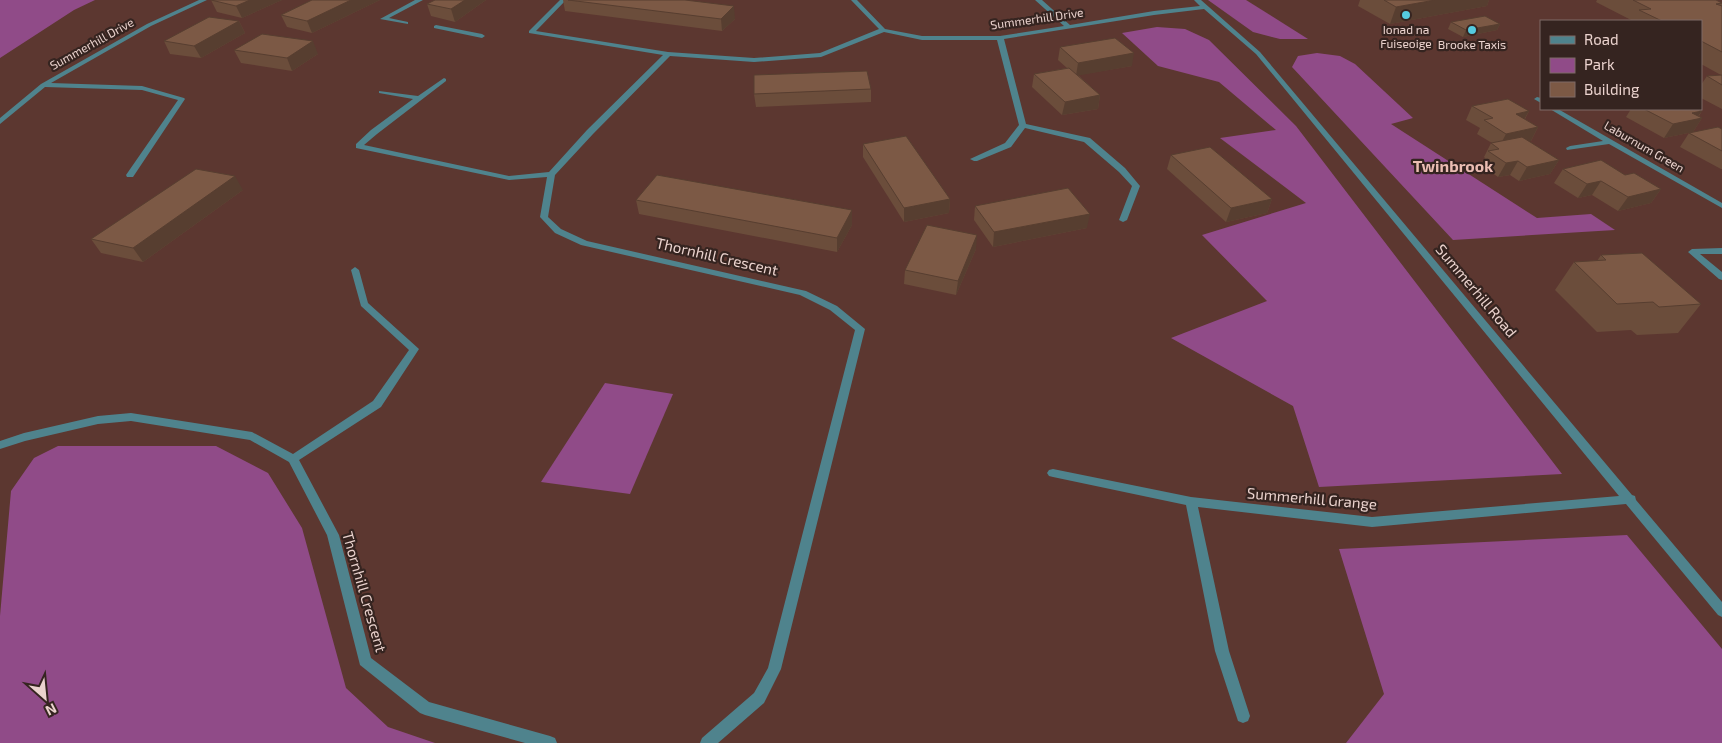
<svg xmlns="http://www.w3.org/2000/svg" width="1722" height="743" viewBox="0 0 1722 743" font-family="'Exo 2',sans-serif">
	<style>
		.green { fill: #904b88 }
		.lines { fill: none; stroke-linecap: round; stroke-linejoin: round }
		.street { fill: #4f838d; fill-rule: evenodd }
		.wall { fill: #6b4d3b }
		.shaded-wall { fill: #573e30 }
		.building { fill: #7c5945; stroke: #573e30 }
		.poi-dot { fill: #55cadf; stroke: #352420; stroke-width: 2 }
		.labels { text-anchor: middle; stroke-width: 4.5; stroke-linejoin: round; paint-order: stroke }
		.far-street-label { font-size: 12px; fill: #ebd3ce; stroke: #352420 }
		.far-poi-label { font-size: 12px; fill: #ebd3ce; stroke: #352420 }
		.street-label { font-size: 15px; fill: #ebd3ce; stroke: #352420 }
		.far-district-label { font-size: 16px; font-weight: bold; fill: #ebbdb3; stroke: #352420 }
	</style>
	<rect width="100%" height="100%" fill="#5c3730"/>
	<!-- green -->
	<g class="green">
		<polygon points="0,0 95,0 74,10 0,58"/>
		<polygon points="1208,0 1246,0 1308,39 1280,39 1253,32"/>
		<polygon points="1157,27 1185,29 1209,40 1296,126 1562,474 1319,487 1293,406 1171,338 1267,301 1202,235 1306,203 1220,138 1276,130 1219,82 1158,66 1122,33"/>
		<polygon points="1317,53 1340,56 1355,64 1413,118 1391,124 1537,218 1591,214 1615,230 1453,240 1292,67 1298,56"/>
		<polygon points="605,383 673,394 630,494 541,482"/>
		<polygon points="58,446 216,446 268,473 302,528 346,688 388,727 435,743 0,743 0,616 11,491 34,458"/>
		<polygon points="1627,535 1722,649 1722,743 1346,743 1384,694 1339,549"/>
	</g>
	<g class="lines">
		<!-- street -->
		<g class="street">
			<polygon points="199,0 207,0 151,26 51,83 142,86 184,98 185,99 133,177 127,177 126,175 178,100 142,90 45,87 0,124 0,118 41,84 147,24"/>
			<polygon points="415,0 423,0 389,18 408,22 408,24 380,19"/>
			<polygon points="560,0 566,0 536,31 668,52 754,58 820,53 879,29 851,0 857,0 885,29 922,36 1000,36 1064,26 1035,0 1042,0 1070,25 1154,11 1200,6 1194,0 1201,0 1260,52 1632,495 1635,496 1636,500 1722,602 1722,617 1718,615 1626,504 1372,527 1198,507 1229,651 1250,716 1248,721 1243,723 1238,721 1215,651 1186,505 1053,477 1049,476 1047,473 1049,470 1053,469 1191,497 1372,517 1619,496 1256,54 1204,9 1154,15 1004,39 1026,124 1090,138 1125,168 1140,186 1127,220 1123,222 1119,220 1132,186 1119,172 1084,142 1025,128 1011,147 977,161 974,161 970,159 1005,143 1019,125 997,40 922,40 884,32 821,57 754,62 670,56 593,134 555,175 548,217 561,229 587,241 806,291 837,306 865,329 781,669 764,703 718,743 700,743 702,738 754,693 768,668 855,330 830,310 800,295 581,245 555,233 540,217 547,177 509,180 356,148 356,144 371,130 413,99 379,93 379,91 418,96 444,78 446,79 446,81 377,134 364,145 509,176 549,172 587,130 663,55 529,33 529,31"/>
			<polygon points="436,25 482,34 485,36 482,38 434,28 434,26"/>
			<polygon points="1537,97 1541,98 1541,103 1534,99"/>
			<polygon points="1550,109 1558,109 1722,203 1722,208 1609,144 1567,150 1566,148 1570,146 1603,141"/>
			<polygon points="1722,248 1722,254 1700,254 1722,272 1722,280 1719,279 1688,252 1692,249"/>
			<polygon points="355,267 359,270 368,303 419,349 381,407 299,460 339,535 371,658 429,702 550,736 555,738 557,743 525,743 425,715 420,713 360,665 327,535 289,462 250,440 131,421 98,424 25,441 0,449 0,441 24,433 98,416 131,413 252,432 293,454 373,401 409,350 361,306 351,270"/>
		</g>
	</g>
	<!-- wall -->
	<g class="wall">
		<polygon points="211,0 282,0 242,18 217,12"/>
		<polygon points="312,0 380,0 312,33 287,27 281,15"/>
		<polygon points="435,0 486,0 455,22 431,16 427,4"/>
		<polygon points="563,0 685,0 735,19 722,31 565,11"/>
		<polygon points="1360,0 1489,0 1487,6 1390,24 1358,6"/>
		<polygon points="1597,0 1716,0 1722,3 1722,109 1701,98 1701,85 1707,76 1721,75 1701,64 1701,21 1633,21 1596,2"/>
		<polygon points="239,21 245,33 201,58 170,54 164,41"/>
		<polygon points="1451,22 1500,24 1497,30 1463,37 1448,29"/>
		<polygon points="1060,47 1132,66 1078,75 1100,95 1098,109 1062,115 1032,87 1034,74 1067,68 1058,60"/>
		<polygon points="234,50 318,54 292,71 241,63"/>
		<polygon points="871,89 871,102 756,107 754,94"/>
		<polygon points="1472,106 1529,111 1525,119 1538,127 1531,141 1528,141 1559,160 1550,174 1519,181 1510,175 1498,177 1481,165 1485,158 1484,157 1491,143 1492,143 1477,134 1480,128 1466,120"/>
		<polygon points="1631,109 1697,109 1702,111 1699,116 1702,118 1693,132 1664,138 1626,117"/>
		<polygon points="1722,129 1722,169 1721,169 1680,147 1689,133"/>
		<polygon points="863,144 950,199 949,213 904,222 863,157"/>
		<polygon points="1171,155 1272,199 1267,213 1226,222 1167,169"/>
		<polygon points="1563,169 1625,175 1661,189 1651,203 1618,211 1592,195 1578,198 1554,183"/>
		<polygon points="243,190 143,262 101,253 91,239"/>
		<polygon points="636,200 852,225 837,252 639,214"/>
		<polygon points="975,206 1087,228 993,247 974,220"/>
		<polygon points="976,249 956,295 904,284 905,270"/>
		<polygon points="1601,255 1701,304 1678,333 1637,335 1631,330 1597,332 1555,290 1574,262 1597,261"/>
	</g>
	<!-- shaded-wall -->
	<g class="shaded-wall">
		<polygon points="250,0 282,0 242,18 236,6"/>
		<polygon points="351,0 380,0 312,33 307,21"/>
		<polygon points="465,0 486,0 455,22 451,9"/>
		<polygon points="1435,0 1489,0 1487,6 1390,24 1396,7"/>
		<polygon points="734,6 735,19 722,31 721,19"/>
		<polygon points="239,21 245,33 201,58 194,46"/>
		<polygon points="1500,24 1497,30 1463,37 1466,30"/>
		<polygon points="313,41 318,54 292,71 287,58"/>
		<polygon points="1134,53 1132,66 1076,76 1078,63"/>
		<polygon points="1100,95 1098,109 1062,115 1065,102"/>
		<polygon points="1529,111 1521,125 1516,114"/>
		<polygon points="1702,111 1696,119 1702,118 1693,132 1664,138 1673,124 1692,113"/>
		<polygon points="1538,127 1531,141 1499,147 1506,134"/>
		<polygon points="1559,160 1550,174 1519,181 1527,167"/>
		<polygon points="1518,161 1510,175 1498,177 1506,163"/>
		<polygon points="235,176 243,190 143,262 133,248"/>
		<polygon points="1601,181 1592,195 1578,198 1587,184"/>
		<polygon points="1661,189 1651,203 1618,211 1628,197"/>
		<polygon points="950,199 949,213 904,222 904,208"/>
		<polygon points="1272,199 1267,213 1226,222 1231,208"/>
		<polygon points="852,210 852,225 837,252 837,238"/>
		<polygon points="1090,214 1087,228 993,247 994,232"/>
		<polygon points="977,235 976,249 956,295 958,281"/>
	</g>
	<!-- building -->
	<g class="building">
		<polygon points="211,0 250,0 236,6"/>
		<polygon points="312,0 351,0 307,21 281,15"/>
		<polygon points="435,0 465,0 451,9 427,4"/>
		<polygon points="568,0 685,0 734,6 721,19"/>
		<polygon points="1384,0 1435,0 1396,7"/>
		<polygon points="1633,0 1716,0 1722,3 1716,4 1722,6 1722,52 1701,41 1701,21 1662,21 1639,10 1651,9"/>
		<polygon points="1485,16 1500,24 1466,30 1451,22"/>
		<polygon points="209,17 239,21 194,46 164,41"/>
		<polygon points="262,34 313,41 287,58 234,50"/>
		<polygon points="1115,38 1134,53 1078,63 1060,47"/>
		<polygon points="1069,68 1100,95 1065,102 1034,74"/>
		<polygon points="867,71 871,89 754,94 754,75"/>
		<polygon points="1722,75 1722,85 1707,76"/>
		<polygon points="1508,99 1529,111 1516,114 1538,127 1506,134 1484,120 1493,118 1472,106"/>
		<polygon points="1644,109 1697,109 1702,111 1692,113 1702,118 1673,124"/>
		<polygon points="1718,127 1722,129 1722,151 1689,133"/>
		<polygon points="906,136 950,199 904,208 863,144"/>
		<polygon points="1522,137 1559,160 1527,167 1518,161 1506,163 1488,151 1499,149 1491,143"/>
		<polygon points="1210,147 1272,199 1231,208 1171,155"/>
		<polygon points="1601,160 1625,175 1634,173 1661,189 1628,197 1601,181 1587,184 1563,169"/>
		<polygon points="196,169 235,176 133,248 91,239"/>
		<polygon points="657,175 852,210 837,238 636,200"/>
		<polygon points="1068,188 1090,214 994,232 975,206"/>
		<polygon points="927,225 977,235 958,281 905,270"/>
		<polygon points="1642,253 1701,304 1659,307 1653,302 1617,304 1574,262 1606,260 1601,255"/>
	</g>
	<!-- markers -->
	<g class="poi-dot">
		<circle cx="1406" cy="15" r="5"/>
		<circle cx="1472" cy="30" r="5"/>
	</g>
	<g class="labels">
		<!-- far-street labels -->
		<g class="far-street-label">
			<text transform="translate(1037 19) rotate(-8)" y="4">Summerhill Drive</text>
			<text transform="translate(92 44) rotate(-29)" y="4">Summerhill Drive</text>
			<text transform="translate(1644 147) rotate(30)" y="4">Laburnum Green</text>
		</g>
		<!-- far-poi labels -->
		<g class="far-poi-label">
			<text x="1406" y="34">Ionad na<tspan x="1406" dy="14">Fuiseoige</tspan></text>
			<text x="1472" y="49">Brooke Taxis</text>
		</g>
		<!-- street labels -->
		<g class="street-label">
			<text transform="translate(717 257) rotate(13)" y="5">Thornhill Crescent</text>
			<text transform="translate(1476 291) rotate(50)" y="5">Summerhill Road</text>
			<text transform="translate(1312 499) rotate(5)" y="5">Summerhill Grange</text>
			<text transform="translate(364 592) rotate(74)" y="5">Thornhill Crescent</text>
		</g>
		<!-- far-district labels -->
		<g class="far-district-label">
			<text x="1453" y="172">Twinbrook</text>
		</g>
	</g>
	<!-- legend -->
	<rect x="1540" y="20" width="162" height="90" fill="#352420" stroke="#7e6a66"/>
	<rect x="1550" y="36" width="25" height="8" fill="#4f838d" stroke="#7e6a66"/>
	<text x="1584" y="45" font-size="15" fill="#ebd3ce">Road</text>
	<rect x="1550" y="58" width="25" height="15" fill="#904b88" stroke="#7e6a66"/>
	<text x="1584" y="70" font-size="15" fill="#ebd3ce">Park</text>
	<rect x="1550" y="82" width="25" height="15" fill="#7c5945" stroke="#7e6a66"/>
	<text x="1584" y="95" font-size="15" fill="#ebd3ce">Building</text>
	<!-- north arrow -->
	<g transform="translate(45 698) rotate(153)" stroke="#352420" stroke-width="4" paint-order="stroke">
	<path d="M0-4L9 19L0 12L-9 19Z" fill="#ebd3ce"/>
	<text y="-8" font-size="14" font-weight="bold" text-anchor="middle" fill="#ebd3ce">N</text>
	</g>
</svg>
